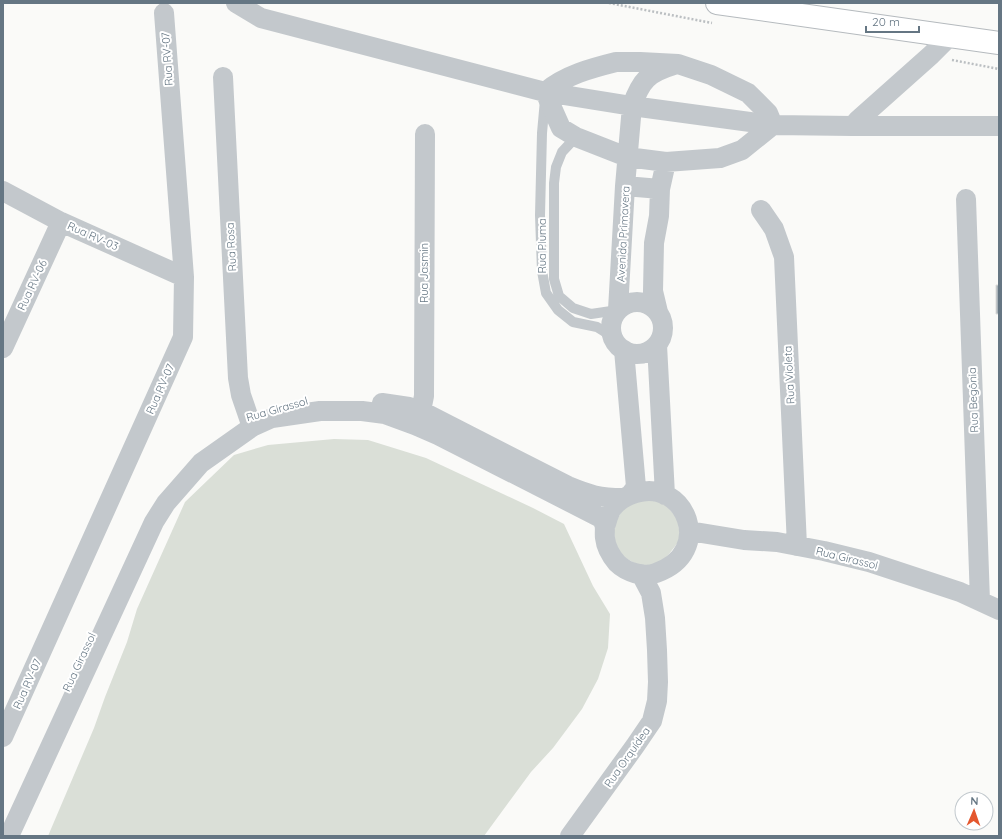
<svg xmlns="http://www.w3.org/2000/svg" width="1002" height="839" font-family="Quicksand,sans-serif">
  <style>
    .green { fill: #dadfd7 }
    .building { fill: #aab3b9; stroke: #dcdcda }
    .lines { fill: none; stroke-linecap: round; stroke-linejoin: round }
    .primary-casing { stroke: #b5babe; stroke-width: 24 }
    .path { stroke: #bbbfc2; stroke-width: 2.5; stroke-dasharray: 2 2; stroke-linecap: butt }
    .service { stroke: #c3c8cc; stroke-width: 10 }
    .minor { stroke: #c3c8cc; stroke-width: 20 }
    .primary { stroke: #fff; stroke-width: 22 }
    .labels { text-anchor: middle; stroke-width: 4; stroke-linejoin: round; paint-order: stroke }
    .street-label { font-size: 11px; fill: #657683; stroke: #fff }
  </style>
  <rect width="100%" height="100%" fill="#fafaf8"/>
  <path class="green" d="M334,439l34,1 58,18 107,50 31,16 29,62 17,28 -2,34 -10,31 -16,30 -29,39 -22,24 -47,64h-436l46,-108 11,-31 22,-55 10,-33 48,-107 49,-47 34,-10z
    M643,499l21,4 14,16 2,21 -19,24 -21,2 -18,-10 -6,-9 -3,-21 11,-18z"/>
  <path class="building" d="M996,285h3v29h-3z"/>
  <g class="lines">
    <defs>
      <path id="primary" d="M717,3l282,40"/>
    </defs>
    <use href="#primary" class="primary-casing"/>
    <path class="path" d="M609,3l103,20
      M952,60l47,9"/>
    <path class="service" d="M545,100l-3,33 -2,82 2,56 4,22 12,17 15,12 24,5 16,10
      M576,137l-14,15 -6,15 -2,16v96l5,17 14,12 18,6 27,-4"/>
    <path class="minor" d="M236,3l25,15 284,74 87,14 141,19 80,1h146
      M616,62h24l38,2 33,11 37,18 20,20 5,12 -31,25 -22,8 -54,4 -39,-5 -51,-20 -15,-9 -16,-36c20,-17 47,-24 71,-30z
      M223,77l15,301 3,17 11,32
      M853,126l5,-6 73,-65 19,-19
      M625,186l35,3
      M3,191l58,31 123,55
      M966,199l14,402
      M761,210l13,19 10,28 13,289
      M611 328a26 26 0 1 1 52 0a26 26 0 1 1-52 0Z
      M618,310l7,-124 7,-80c9,-26 16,-33 42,-41
      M658,312l-5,-21 1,-48 5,-27 1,-27 6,-27
      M657,345l8,150
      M3,348l58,-126
      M624,350l12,137 -6,8
      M382,403l27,4 12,4 147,75c22,9 31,12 55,12
      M416,423l5,-12 3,-15 1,-262
      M689,531l55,9 33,2 47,9 45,11 91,30 39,18
      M3,737l180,-400 1,-60 -20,-264
      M9,836l145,-314 12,-19 35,-40 51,-36 20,-9 48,-7h42l23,3 30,11 23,10 163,83c6,9 3,11 4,20 1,9 6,18 12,25 9,9 27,15 39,10 60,-21 29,-95 -20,-80 -10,3 -20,9 -25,17 -2,4 -4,10 -5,14
      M570,836l65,-90 17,-25 5,-20 1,-19 -1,-32 -2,-32 -4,-25 -10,-19"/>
    <use href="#primary" class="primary"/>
  </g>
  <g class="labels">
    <g class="street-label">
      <text transform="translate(167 59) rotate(-94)" y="4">Rua RV-07</text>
      <text transform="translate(623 234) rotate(-87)" y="4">Avenida Primavera</text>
      <text transform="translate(93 236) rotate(24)" y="4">Rua RV-03</text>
      <text transform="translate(542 246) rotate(-90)" y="4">Rua Pluma</text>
      <text transform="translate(231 247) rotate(-93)" y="4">Rua Rosa</text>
      <text transform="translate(424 273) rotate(-90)" y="4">Rua Jasmin</text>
      <text transform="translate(32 285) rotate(-65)" y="4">Rua RV-06</text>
      <text transform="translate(789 375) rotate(-93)" y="4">Rua Violeta</text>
      <text transform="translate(160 389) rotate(-66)" y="4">Rua RV-07</text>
      <text transform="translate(973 400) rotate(-92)" y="4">Rua Begônia</text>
      <text transform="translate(277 409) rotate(-16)" y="4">Rua Girassol</text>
      <text transform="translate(847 558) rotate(14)" y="4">Rua Girassol</text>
      <text transform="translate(79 662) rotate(-65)" y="4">Rua Girassol</text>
      <text transform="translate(27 684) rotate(-66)" y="4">Rua RV-07</text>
      <text transform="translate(627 757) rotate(-55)" y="4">Rua Orquídea</text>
    </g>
  </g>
  <rect width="1002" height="839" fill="none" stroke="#657683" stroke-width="8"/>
  <g transform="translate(974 811) rotate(2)"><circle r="19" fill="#ffffff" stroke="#c1c8cd"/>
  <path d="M0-3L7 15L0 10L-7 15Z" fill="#e4572e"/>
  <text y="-6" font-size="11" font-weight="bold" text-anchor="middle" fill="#657683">N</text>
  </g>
  <path d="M866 26v6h53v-6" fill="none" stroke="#657683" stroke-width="2"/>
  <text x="872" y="26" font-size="12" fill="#657683" stroke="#ffffff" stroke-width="3" paint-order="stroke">20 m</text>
</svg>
